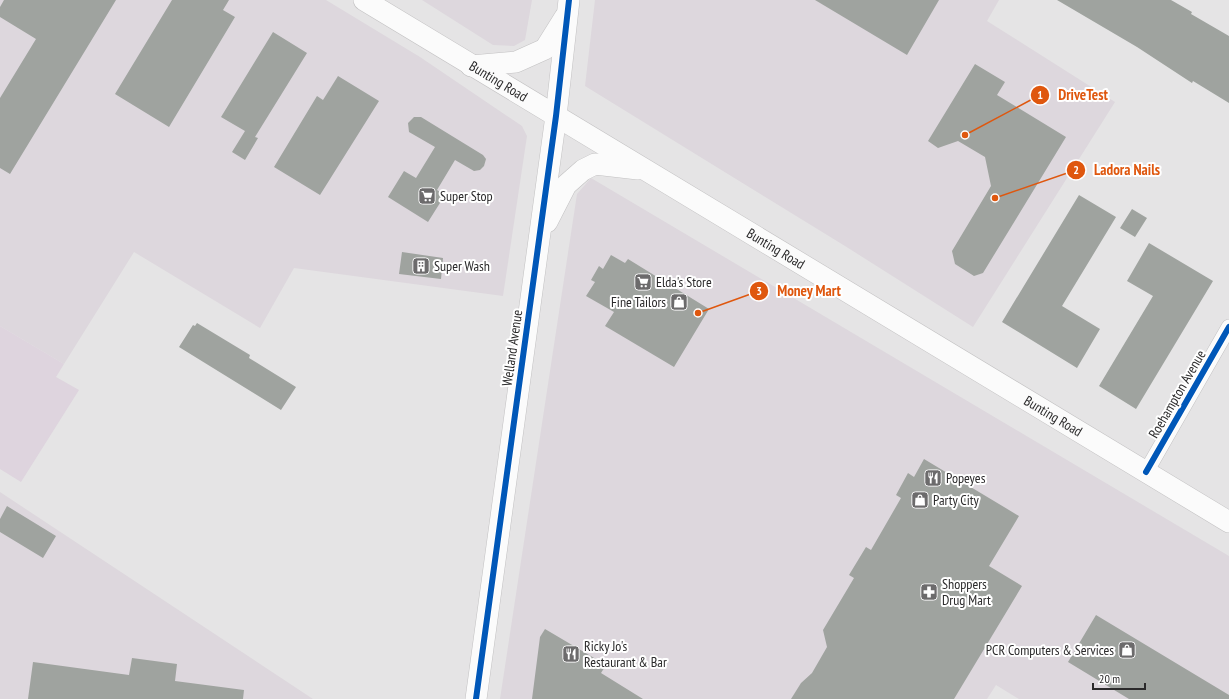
<svg xmlns="http://www.w3.org/2000/svg" width="1229" height="699" font-family="'PT Sans Narrow',sans-serif">
  <style>
    .built { fill: #ddd7dd }
    .green { fill: #ded4de }
    .building { fill: #9fa39f }
    .lines { fill: none; stroke-linecap: round; stroke-linejoin: round }
    .street-casing { stroke: #c2c1c2; stroke-width: 16 }
    .secondary-casing { stroke: #c2c1c2; stroke-width: 22 }
    .street { stroke: #fbfbfb; stroke-width: 15 }
    .secondary { stroke: #fbfbfb; stroke-width: 21 }
    .cycleway-casing { stroke: #fff; stroke-width: 8 }
    .cycleway { stroke: #0057b8; stroke-width: 6 }
    .labels { text-anchor: middle; stroke-width: 4; stroke-linejoin: round; paint-order: stroke }
    .street-label { font-size: 14px; fill: #2b2a2b; stroke: #fff }
    .poi-label { font-size: 14px; fill: #2b2a2b; stroke: #fff; text-anchor: start }
    .leader { fill: none; stroke: #df570e; stroke-width: 1.5 }
    .callout-dot { fill: #df570e; stroke: #fff; stroke-width: 1.5 }
    .mark-label { font-size: 12px; text-anchor: middle; font-weight: bold; fill: #fff }
    .callout-label { font-size: 15px; text-anchor: middle; font-weight: bold; fill: #df570e; stroke: #fff; stroke-width: 4; stroke-linejoin: round; paint-order: stroke }
  </style>
  <rect width="100%" height="100%" fill="#e5e4e5"/>
  <path class="built" d="M0,0h326l94,57 102,69 5,10 -24,160 -209,-28 -34,60 -126,-76 -70,112 -64,-38z
    M422,0h110l-7,40 -11,6 -21,-1z
    M595,0h404l-12,21 128,81 -142,225 -128,-81 -260,-160z
    M591,178l638,378v143h-210l-23,-14 -9,14h-487l77,-505z
    M0,492l313,207h-313z"/>
  <path class="green" d="M0,326l64,38 -8,13 23,13 -58,92 -21,-13z"/>
  <path class="building" d="M4,0h112l-106,174 -10,-6v-70l36,-59 -36,-22v-10z
    M172,0h57l-6,10 12,7 -66,110 -54,-33z
    M815,0h124l-32,55z
    M1057,0h114l21,12 -1,2 38,22v67l-36,-22 -1,2 -55,-36z
    M273,32l34,21 -52,84 3,1 -13,22 -13,-8 13,-21 -24,-14z
    M975,64l30,18 -8,13 69,42 -83,136 -9,3 -19,-12 -3,-13 39,-65 -6,-29 -27,-16 -20,7 -10,-7z
    M338,76l41,25 -59,94 -46,-28 43,-71 6,4z
    M414,117h7l62,38 3,4 -2,7 -4,4 -6,1 -19,-11 -18,30 8,5 -17,27 -40,-25 16,-26 12,7 19,-31 -26,-15 -1,-9z
    M1079,195l37,22 -54,89 38,23 -23,39 -75,-46z
    M1132,209l15,9 -12,19 -15,-9z
    M1149,243l64,38 -77,128 -37,-23 54,-90 -26,-15z
    M402,252l41,6 -2,21 -42,-5z
    M611,255l14,8 3,-4 81,50 -35,58 -69,-41 9,-14 -28,-16 9,-14 -4,-2 8,-14 4,3z
    M197,323l53,32 -1,3 47,29 -15,23 -102,-63 14,-22 2,1z
    M924,459l95,57 -30,50 33,20 -68,113h-163l10,-16 11,-10 15,-26 -4,-17 31,-52 -5,-3 17,-28 5,3 30,-52 -5,-3 12,-22 6,4z
    M7,506l49,30 -13,22 -43,-26v-13z
    M1096,615l133,80v4h-100l-61,-37z
    M545,629l61,36 -5,8 42,26h-111l8,-62z
    M132,658l45,6 -2,17 69,9 -1,9h-215l5,-37 96,13z"/>
  <g class="lines">
    <defs>
      <path id="street" d="M1146,472l83,-145"/>
      <g id="secondary">
        <path id="s1" d="M364,0l865,522"/>
        <path d="M471,66l45,-4 29,-13 20,-32"/>
        <path d="M547,222l19,-37 17,-15 12,-6 43,5"/>
        <path d="M476,699l80,-583 13,-116"/>
      </g>
    </defs>
    <use href="#street" class="street-casing"/>
    <use href="#secondary" class="secondary-casing"/>
    <use href="#street" class="street"/>
    <use href="#secondary" class="secondary"/>
    <defs>
      <path id="cycleway" d="M1146,472l83,-145
        M476,699l80,-583 13,-116"/>
    </defs>
    <use href="#cycleway" class="cycleway-casing"/>
    <use href="#cycleway" class="cycleway"/>
  </g>
  <defs>
    <symbol id="supermarket-square" viewBox="-11 -11 22 22"><rect x="-9" y="-9" width="18" height="18" rx="4" fill="#6c6b6c" stroke="#fff"/><path d="M-6-5.5h2.5l.6 2H6L4.5 2H-2.5L-4.4-4H-6ZM-1.5 3.2a1.3 1.3 0 1 0 .1 0ZM3 3.2a1.3 1.3 0 1 0 .1 0Z" fill="#fff"/></symbol>
    <symbol id="building-square" viewBox="-11 -11 22 22"><rect x="-9" y="-9" width="18" height="18" rx="4" fill="#6c6b6c" stroke="#fff"/><path d="M-4-6H4V6H1V3H-1V6H-4ZM-2.5-4.3h1.7v1.8h-1.7ZM.8-4.3h1.7v1.8H.8ZM-2.5-1h1.7V.8h-1.7ZM.8-1h1.7V.8H.8Z" fill="#fff"/></symbol>
    <symbol id="shop-square" viewBox="-11 -11 22 22"><rect x="-9" y="-9" width="18" height="18" rx="4" fill="#6c6b6c" stroke="#fff"/><path d="M-5-2.5h2.3a2.7 3.5 0 0 1 5.4 0H5L5.5 6h-11ZM-1.5-2.5h3a1.5 2.3 0 0 0-3 0Z" fill="#fff"/></symbol>
    <symbol id="restaurant-square" viewBox="-11 -11 22 22"><rect x="-9" y="-9" width="18" height="18" rx="4" fill="#6c6b6c" stroke="#fff"/><path d="M-5-6h1v4h1v-4h1v4h1v-4h1v5L-1.5 .5V6h-2V.5L-5-1ZM5-6V6H3V1.5H1.5Q1.5-4 5-6Z" fill="#fff"/></symbol>
    <symbol id="pharmacy-square" viewBox="-11 -11 22 22"><rect x="-9" y="-9" width="18" height="18" rx="4" fill="#6c6b6c" stroke="#fff"/><path d="M-2-6h4v4h4v4h-4v4h-4v-4h-4v-4h4Z" fill="#fff"/></symbol>
  </defs>
  <g fill-rule="evenodd">
    <use href="#supermarket-square" x="417" y="186" width="20" height="20"/>
    <use href="#building-square" x="411" y="256" width="20" height="20"/>
    <use href="#supermarket-square" x="633" y="272" width="20" height="20"/>
    <use href="#shop-square" x="669" y="292" width="20" height="20"/>
    <use href="#restaurant-square" x="923" y="468" width="20" height="20"/>
    <use href="#shop-square" x="910" y="490" width="20" height="20"/>
    <use href="#pharmacy-square" x="919" y="582" width="20" height="20"/>
    <use href="#shop-square" x="1117" y="640" width="20" height="20"/>
    <use href="#restaurant-square" x="561" y="644" width="20" height="20"/>
  </g>
  <g class="labels">
    <g class="street-label">
      <text dy="5" stroke="none"><textPath href="#s1" startOffset="157">Bunting Road</textPath></text>
      <text dy="5" stroke="none"><textPath href="#s1" startOffset="481">Bunting Road</textPath></text>
      <text transform="translate(512 348) rotate(-82)" y="5">Welland Avenue</text>
      <text transform="translate(1177 394) rotate(-60)" y="5">Roehampton Avenue</text>
      <text dy="5" stroke="none"><textPath href="#s1" startOffset="805">Bunting Road</textPath></text>
    </g>
    <g class="poi-label">
      <text x="440" y="201">Super Stop</text>
      <text x="434" y="271">Super Wash</text>
      <text x="656" y="287">Elda's Store</text>
      <text x="666" y="307" text-anchor="end">Fine Tailors</text>
      <text x="946" y="483">Popeyes</text>
      <text x="933" y="505">Party City</text>
      <text x="942" y="589">Shoppers<tspan x="942" dy="16">Drug Mart</tspan></text>
      <text x="584" y="651">Ricky Jo's<tspan x="584" dy="16">Restaurant &amp; Bar</tspan></text>
      <text x="1114" y="655" text-anchor="end">PCR Computers &amp; Services</text>
    </g>
  </g>
  <path class="leader" d="M965 135L1040 95M995 198L1076 170M698 313L759 291"/>
  <g class="callout-dot">
    <circle cx="965" cy="135" r="4"/>
    <circle cx="995" cy="198" r="4"/>
    <circle cx="698" cy="313" r="4"/>
    <circle cx="1040" cy="95" r="10"/>
    <circle cx="1076" cy="170" r="10"/>
    <circle cx="759" cy="291" r="10"/>
  </g>
  <g class="mark-label">
    <text x="1040" y="99">1</text>
    <text x="1076" y="174">2</text>
    <text x="759" y="295">3</text>
  </g>
  <g class="callout-label">
    <text x="1083" y="100">DriveTest</text>
    <text x="1127" y="175">Ladora Nails</text>
    <text x="809" y="296">Money Mart</text>
  </g>
  <path d="M1093 683v6h52v-6" fill="none" stroke="#2b2a2b" stroke-width="2"/>
  <text x="1099" y="683" font-size="12" fill="#2b2a2b" stroke="#ffffff" stroke-width="3" paint-order="stroke">20 m</text>
</svg>
